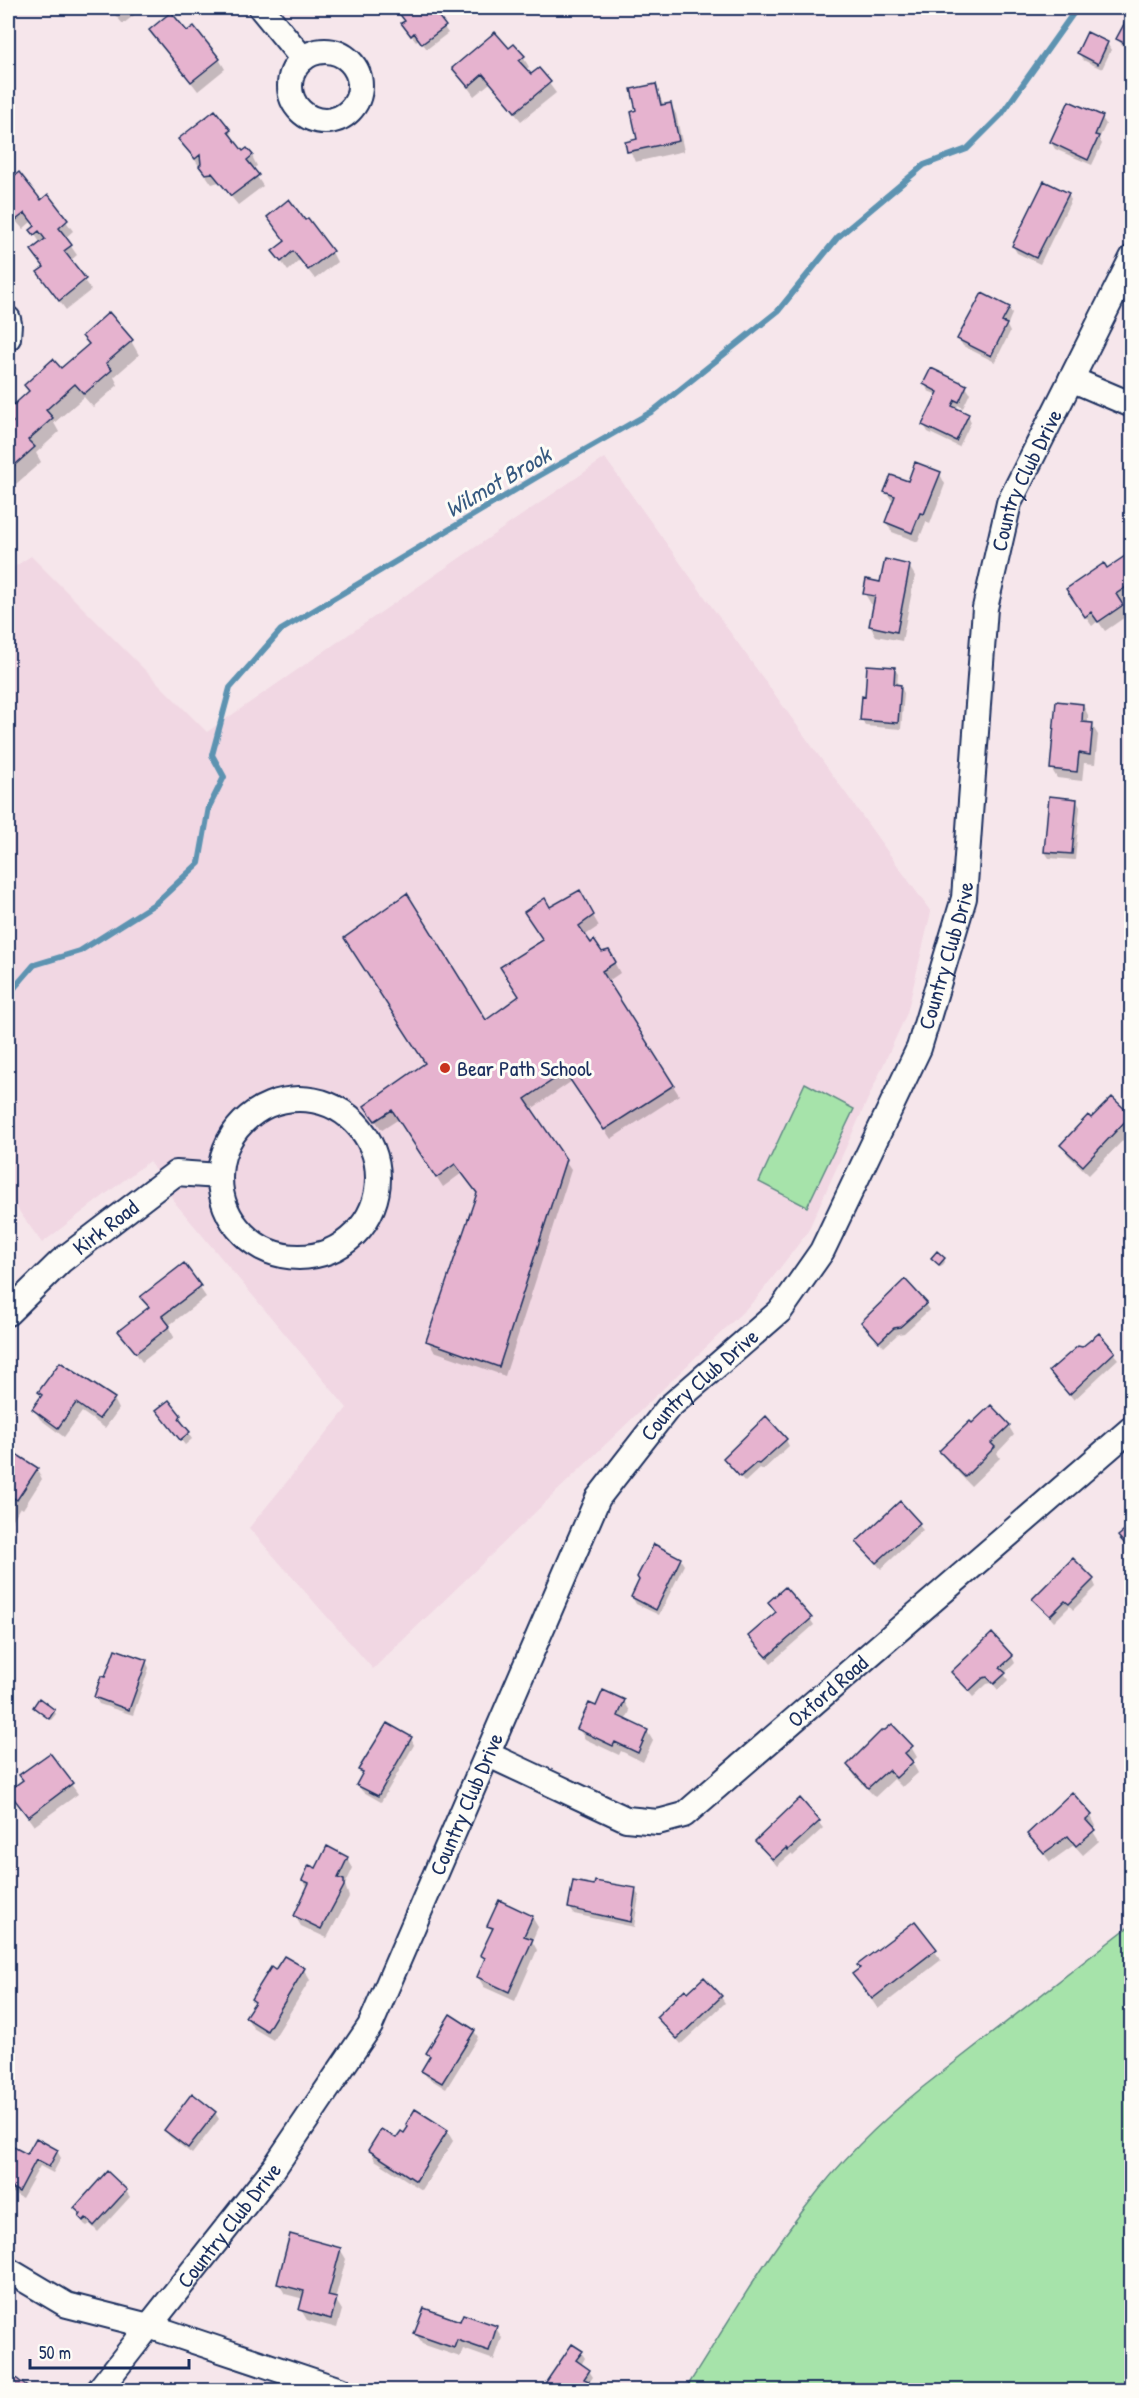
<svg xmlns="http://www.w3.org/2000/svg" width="1139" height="2398" font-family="'Patrick Hand',sans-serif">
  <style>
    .built { fill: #f1d7e3 }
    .green { fill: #a6e3aa; stroke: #608984; stroke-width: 1.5 }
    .shadow { fill: #0003 }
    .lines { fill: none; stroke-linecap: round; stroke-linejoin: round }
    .stream { stroke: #5d93b1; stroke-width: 6 }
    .building { fill: #e6b3cf; stroke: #1b2f5e; stroke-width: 1.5 }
    .minor-casing { stroke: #1b2f5e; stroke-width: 28 }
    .minor { stroke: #fdfcf7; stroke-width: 24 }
    .poi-dot { fill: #c8321e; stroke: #fdfcf7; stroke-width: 2 }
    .labels { text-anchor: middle; stroke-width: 6; stroke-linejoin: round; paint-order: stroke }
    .street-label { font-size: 22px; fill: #1b2f5e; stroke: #fdfcf7 }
    .poi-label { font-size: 22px; fill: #1b2f5e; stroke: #fdfcf7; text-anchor: start }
    .water-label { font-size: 24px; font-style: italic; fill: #365980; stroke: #fdfcf7 }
  </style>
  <rect width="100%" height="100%" fill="#f6e6eb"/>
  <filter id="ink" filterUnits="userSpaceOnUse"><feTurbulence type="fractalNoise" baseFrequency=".0167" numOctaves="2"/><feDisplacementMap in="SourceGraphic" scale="12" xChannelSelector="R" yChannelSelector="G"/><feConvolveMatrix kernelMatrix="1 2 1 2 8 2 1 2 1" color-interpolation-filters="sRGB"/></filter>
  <g filter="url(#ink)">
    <path class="built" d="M605,458l326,454 -24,101 -100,220 -51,66 -383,370 -124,-141 98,-120 -171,-204 -27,-43 -107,82 -34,-47v-625l23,-15 176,176z"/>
    <path class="green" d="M805,1083l49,26 -47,98 -48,-25z
      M1131,1925v465h-446c40,-62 77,-128 123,-186 33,-44 72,-82 115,-117z"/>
    <path class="shadow" d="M109,8h34l-20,16z
      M396,8h34l18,25 -21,16 -8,-10 -3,2 -9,-11 -1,-8z
      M1124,8h8v42l-10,-5 -4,-6 12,-24z
      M151,31l36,2 32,26 6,10 -27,22z
      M1107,43l4,7 -9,19 -19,-9 -4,-7z
      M509,50l14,7 6,10 -4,3 6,6 8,-6 17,23 -35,28 -31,-38 -16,13 -20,-28z
      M655,85l9,21 6,-2 6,10 8,37 -49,11 -8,-19 12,-3 -1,-28z
      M1102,118l4,6 -7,15 3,5 -10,21 -37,-16 -4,-7z
      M230,131l5,10 -1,1 8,11 10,3 5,10 -5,3 11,17 -25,19 -19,-23 -7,2 -32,-45z
      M19,174l22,28 7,-6 25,35 -8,7 12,17 -7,6 21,29 -25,20 -21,-28v-14l-12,-18 8,-6 -9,-14 4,-2 -5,-6 -8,7 -8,-9 -3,2 -4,-6v-33z
      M1068,194l3,6 -31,64 -23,-11 -4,-7z
      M269,217l63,35 5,10 -22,17 -15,-19 -12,11 -14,-20 12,-9z
      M1009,308l3,6 -5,12 3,6 -15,30 -32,-16 -4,-7z
      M84,336l47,5 8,14 -25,22 4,8 -25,22 -9,-10 -30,26 5,9 -23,21 5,9 -25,22 -8,-10v-45l5,-5 -5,-12 81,-66z
      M925,384l41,3 4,6 -7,15 -5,-3 -2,5 12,5 3,7 -12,25 -31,-15 -4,-7 14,-30 -10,-4z
      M940,474l5,10 -15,40 -4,-2 -8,20 -26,-10 -6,-10 8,-19 -8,-11z
      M1132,563v34l-11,7 7,11 -23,16 -7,-10 -6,5 -18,-26 33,-29z
      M909,566l6,10 -13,65 -26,-5 -6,-10 4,-21 -3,-1 -6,-10z
      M894,668l4,6 -1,12h3l4,7 -3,36 -36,-3 -3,-6 5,-22z
      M1083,705l5,10v9l4,1 6,10 -3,29 -11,-1 -2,18 -25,-3 -6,-10z
      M1076,800l4,7 -5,53 -26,-2 -4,-6z
      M579,892l20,34 -15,10 7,10 11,8 6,-3 12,22 -13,9 72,113 -68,44 -39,-58 -42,29 41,60 -66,206 -71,-25 -6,-10 50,-147 -16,-21 -19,14 -44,-68 -17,11 -10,-14 148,-119 24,-56 6,-32z
      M1112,1099l18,17 2,15 -43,44 -21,-20 -6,-10 29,-24z
      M932,1259h12l1,3 -4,5z
      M184,1265l22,32 -38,29 6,11 -32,25 -22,-31 29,-22 -7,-12z
      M925,1304l4,6 -25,23 -6,1 -14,13 -21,-24z
      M1098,1335l20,24 -44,41 -23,-28z
      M40,1392l74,7 5,10 -14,19 -23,-16 -18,25 -24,-18 -6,-10 8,-12z
      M179,1416l4,6 -1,3 10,14 -7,6 -23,-28z
      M972,1425h36l6,10 -17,18 3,5 -29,28 -24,-25 -6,-10z
      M786,1440l3,6 -26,24 -3,-2 -15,14 -16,-18z
      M8,1450l29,19 5,10 -19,30 -3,-2 -10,18 -2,-1z
      M900,1503l23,27 -42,39 -23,-27z
      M680,1559l4,6 -25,50 -23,-11 -4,-7z
      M1093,1580l3,7 -23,23 -3,-4 -16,16 -20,-23z
      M770,1603l40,16 4,6 -43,38 -21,-27 27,-23z
      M1012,1657l3,6 -11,11 4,6 -10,10 -6,-7 -5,1 -14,13 -21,-25z
      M146,1661l3,7 -16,47 -34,-11 -4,-7 11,-18z
      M40,1700l14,11 2,3 -5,6 -15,-11 -1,-2z
      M624,1701l6,10 -5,10 22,10 6,10 -10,21 -22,-11 -2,4 -34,-16 -6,-10 18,-21z
      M411,1738l3,7 -33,57 -19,-11 -4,-6 5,-10 -3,-5z
      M911,1747l6,10 -5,5 6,11 -16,14 -8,-8 -19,18 -20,-21 -6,-10z
      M50,1755l28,39 -44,32 -18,-25 8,-20z
      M799,1800l24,28 -30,28 -2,-2 -14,12 -20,-25z
      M1091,1816l5,10 -4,4 7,11 -16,14 -9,-10 -24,17 -21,-28z
      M347,1858l6,10 -8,17 4,12 -22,41 -26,-12 -6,-10 13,-28 -5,-8 14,-10z
      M635,1890l4,6 -5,31 -60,-13 -4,-6z
      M532,1917l6,10 -6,14 5,9 -22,51 -31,-14 -6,-10 7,-16 -3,-6 11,-23 -4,-6z
      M914,1923l27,37 -63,49 -24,-34z
      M304,1970l6,10 -37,60 -20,-12 -6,-10 9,-14 -3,-5z
      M688,1994l33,3 4,6 -44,41 -23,-27z
      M474,2031l4,6 -32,52 -19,-12 -4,-6 7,-12 -2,-6z
      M416,2111l31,20 6,10 -31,49 -47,-30 -5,-10 27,-10 8,-5z
      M215,2113l4,6 -27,35 -23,-18 -3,-6z
      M8,2145l19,12 30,-6 4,7 -8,15 -13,-7 -18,32 -14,-8z
      M126,2191l4,6 -32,35 -8,-8 -3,2 -3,-2 -8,-16z
      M340,2249l6,10 -11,40 7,11 -5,18 -30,-8 -6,-10 3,-11 -19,-5 -6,-10z
      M461,2323l35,5 6,10 -8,22 -31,-11 -3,8 -38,-13 -6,-10z
      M581,2352l4,6 -4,7 8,6 4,6 -5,7 2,6h-45l-1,-2z
      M8,2374l20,16h-20z"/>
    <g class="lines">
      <path class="stream" d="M8,995l26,-30 46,-14 76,-48 43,-40 10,-56 15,-30 -12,-22 18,-67 51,-58 256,-153 116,-66 125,-100 60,-74 86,-72 43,-16 34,-34 76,-107"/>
    </g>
    <path class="building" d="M395,8h37l14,18 -24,18 -8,-11 -3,3 -10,-13 4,-2z
      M1123,8h9v39l-16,-8 15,-28z
      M171,12l16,19 7,-5 26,33 -29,23 -42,-52z
      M495,32l14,16 5,-4 11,12 -6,5 12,13 8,-6 12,14 -36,30 -32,-38 -15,13 -16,-19z
      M1087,32l21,10 -10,22 -21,-11z
      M656,84l5,21 10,-2 8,38 -52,11 -2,-10 12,-3 -6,-27 5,-2 -5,-21z
      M1069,101l34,15 -8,19 4,1 -11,24 -38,-18z
      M215,110l16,20 -3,2 15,19 4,-3 6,7 -6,5 12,15 -28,21 -19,-23 -7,1 -6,-8 2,-2 -1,-9 -5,4 -17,-20z
      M19,172l22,28 7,-6 20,26 -9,8 13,17 -8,6 22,28 -27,22 -22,-29 7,-5 -13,-17 14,-11 -6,-8 -5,4 -4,-5 5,-4 -10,-13 -9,7 -8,-8v-31z
      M1044,181l25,12 -33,65 -24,-12z
      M289,199l16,21 3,-2 25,33 -25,19 -15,-19 -12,11 -9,-11 13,-10 -18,-24z
      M982,293l28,14 -8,15 5,2 -16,32 -34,-17z
      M109,312l24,28 -27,23 6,7 -28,24 -9,-10 -29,26 7,8 -25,22 7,7 -27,24v-44l5,-5 -5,-5v-7l21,-19 -5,-6 29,-26 8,9 28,-24 -7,-8z
      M931,368l36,17 -8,17 -4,-2 -3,6 17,8 -13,27 -34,-16 16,-33 -15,-8z
      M915,462l26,10 -17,42 -4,-1 -8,20 -27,-11 10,-26 -11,-4 7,-17 17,6z
      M1128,554l4,6v23l-16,11 7,11 -25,17 -7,-10 -6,5 -19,-28 38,-26 3,5z
      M885,559l25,6 -13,67 -28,-6 6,-30 -12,-2 3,-15 14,3z
      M867,665l28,2 -1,17 7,1 -3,38 -38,-3 2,-24 3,1z
      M1056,701l27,3 -1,18 11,1 -3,32 -11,-2 -2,19 -27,-3z
      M1049,796l28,3 -5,55 -28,-2z
      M580,890l14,25 -15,11 12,17 3,-3 8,12 7,-2 7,12 -14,9 72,114 -70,45 -39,-58 -40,27 41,60 -67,208 -73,-26 51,-148 -22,-29 -19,14 -44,-68 -17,11 -11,-15 61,-43 -81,-125 63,-45 79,127 33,-24 -19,-29 43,-27 -19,-28 21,-14 5,9z
      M1112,1097l19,18 -48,51 -23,-21 28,-30 3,3z
      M937,1251l8,7 -6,7 -8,-7z
      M184,1263l17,23 -39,30 8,10 -34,27 -18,-22 31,-24 -9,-10z
      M905,1279l22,24 -27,24 -6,1 -15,14 -18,-20z
      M1099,1333l16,19 -46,43 -20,-24 29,-25 4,1z
      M60,1362l55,36 -16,21 -23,-16 -18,25 -26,-19 10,-14 -4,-3z
      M169,1400l12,15 -2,4 11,13 -10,8 -24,-30z
      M991,1405l19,20 -19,18 4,4 -30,30 -26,-26 31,-30 2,2z
      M766,1416l21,23 -28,25 -3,-1 -16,14 -17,-19z
      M8,1449l30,19 -21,32 -3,-2 -6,11z
      M900,1501l20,22 -44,40 -20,-21z
      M1132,1525v27l-14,-16z
      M654,1544l27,14 -25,52 -25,-13 8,-17 -2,-3z
      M1073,1558l21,21 -25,25 -4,-3 -15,15 -18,-17z
      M785,1587l27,31 -45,39 -19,-21 28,-24 -8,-10z
      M992,1633l21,23 -13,12 6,5 -12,11 -7,-7 -4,1 -14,13 -18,-19z
      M115,1649l32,11 -18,50 -35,-13 7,-21 4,1z
      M603,1690l22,10 -7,16 30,14 -10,23 -23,-11 -2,4 -36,-17 12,-26 7,3z
      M39,1698l16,12 -6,9 -16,-12z
      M387,1723l25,14 -34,59 -22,-11 7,-13 -5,-2z
      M892,1724l21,22 -8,7 8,9 -17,16 -8,-8 -20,18 -21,-23 35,-35h3z
      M50,1753l23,30 -45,34 -20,-26 15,-11 -4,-5z
      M1072,1792l20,23 -6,5 9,10 -19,16 -8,-10 -24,17 -17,-19z
      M800,1798l20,23 -32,29 -2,-2 -13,12 -18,-19z
      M327,1846l21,11 -10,21 6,2v6l-23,43 -27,-13 15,-33 -7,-3 7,-15 7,3z
      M573,1881l21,4 1,-4 41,7 -5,34 -63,-14z
      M499,1900l34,16 -9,20 9,3 -24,53 -32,-15 8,-19 -5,-3 13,-27 -6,-2z
      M915,1921l22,28 -65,50 -20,-25 8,-6 -3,-3z
      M284,1956l21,12 -38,63 -22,-14 10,-15 -4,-3 20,-32 4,3z
      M704,1977l18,19 -45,43 -21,-22 29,-28 3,3z
      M450,2014l25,16 -33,53 -21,-12 9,-15 -4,-3z
      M192,2093l24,19 -28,36 -24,-18z
      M415,2109l33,21 -32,51 -48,-31 13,-21 15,9 5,-7 3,2 4,-6 -2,-3z
      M36,2138l22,12 -9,17 -13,-7 -17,32 -11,-6v-42l19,10z
      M107,2171l20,19 -33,36 -8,-8 -3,3 -4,-4 2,-3 -7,-6z
      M290,2234l51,14 -13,48 9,2 -6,21 -32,-9 5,-19 -27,-7z
      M424,2308l36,13 3,-7 34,12 -8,25 -32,-11 -3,8 -40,-14z
      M572,2344l11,7 -7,9 14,10 -6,9 5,2 -5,7 -2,-2 -3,4h-33l-4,-2z
      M8,2372l23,18h-23z"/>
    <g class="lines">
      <defs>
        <g id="minor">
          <path d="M261,8l42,51"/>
          <circle cx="325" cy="86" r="35"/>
          <path d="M8,319l1,5 -1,14"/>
          <path d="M1071,379l61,26"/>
          <circle cx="299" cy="1178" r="79"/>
          <path id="s1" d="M8,1313l53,-52 115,-88 43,3"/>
          <path id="s2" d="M489,1755l137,64 32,3 26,-7 448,-387"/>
          <path id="s3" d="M8,2270l59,35 82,21 125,-158 96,-142 228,-528 70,-90 112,-97 42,-60 97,-203 45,-150 21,-290 24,-105 123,-245"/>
          <path d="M99,2390l50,-64 191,64"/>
        </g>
      </defs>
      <use href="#minor" class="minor-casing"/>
      <use href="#minor" class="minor"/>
    </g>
  </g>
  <circle class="poi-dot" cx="445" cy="1068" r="6"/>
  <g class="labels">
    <g class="street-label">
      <text dy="8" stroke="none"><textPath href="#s3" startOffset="2244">Country Club Drive</textPath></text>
      <text dy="8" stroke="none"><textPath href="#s3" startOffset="1758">Country Club Drive</textPath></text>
      <text dy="8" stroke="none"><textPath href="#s1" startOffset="130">Kirk Road</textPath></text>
      <text dy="8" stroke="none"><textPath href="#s3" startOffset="1254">Country Club Drive</textPath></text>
      <text dy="8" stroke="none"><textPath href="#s2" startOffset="400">Oxford Road</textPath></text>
      <text dy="8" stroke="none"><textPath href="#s3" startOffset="768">Country Club Drive</textPath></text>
      <text dy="8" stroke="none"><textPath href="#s3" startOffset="282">Country Club Drive</textPath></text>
    </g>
    <g class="poi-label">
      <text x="457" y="1076">Bear Path School</text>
    </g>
    <g class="water-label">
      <text transform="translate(498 482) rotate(-30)" y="8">Wilmot Brook</text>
    </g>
  </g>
  <rect width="1139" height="2398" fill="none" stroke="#fdfcf7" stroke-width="30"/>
  <rect x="15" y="15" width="1109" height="2368" fill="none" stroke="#1b2f5e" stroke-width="2" filter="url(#ink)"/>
  <path d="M30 2359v9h159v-9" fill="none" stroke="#1b2f5e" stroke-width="3"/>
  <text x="39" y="2359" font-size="18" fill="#1b2f5e" stroke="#fdfcf7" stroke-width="4.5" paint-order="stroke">50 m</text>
</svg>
